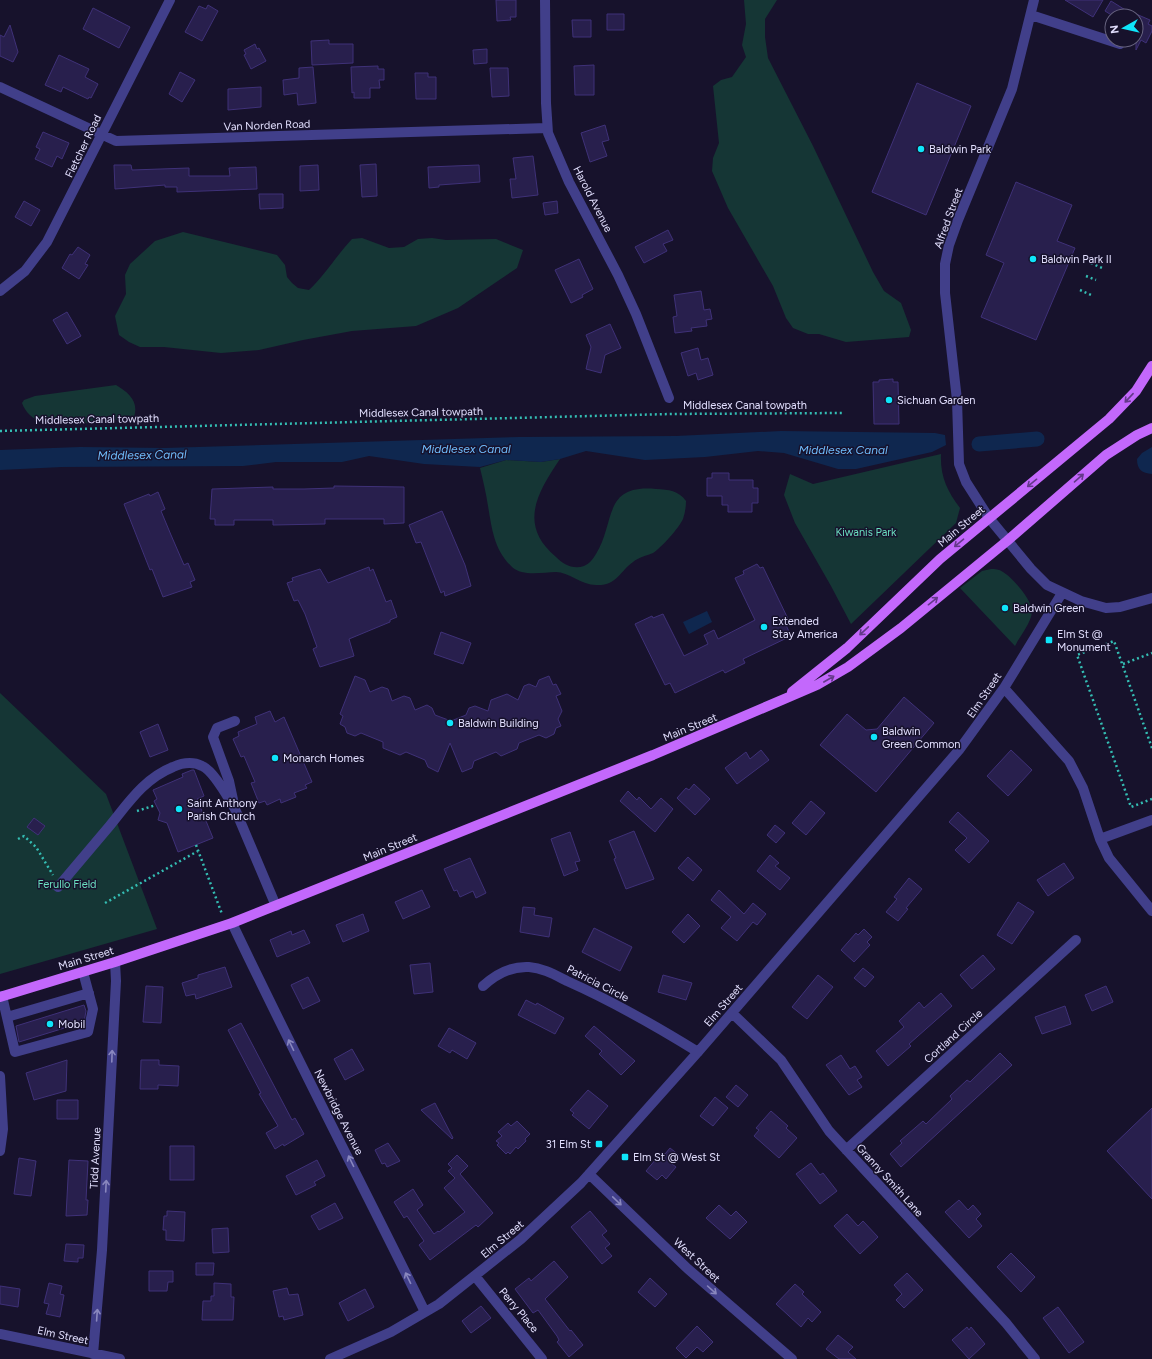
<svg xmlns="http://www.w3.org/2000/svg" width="1152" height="1359" font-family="Figtree,sans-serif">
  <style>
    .green { fill: #153635 }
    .water { fill: #0f274f }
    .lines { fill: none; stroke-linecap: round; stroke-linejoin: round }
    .canal { stroke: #0f274f; stroke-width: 15 }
    .building { fill: #281f4d; stroke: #3f3178 }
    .path { stroke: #34bdb3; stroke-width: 2.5; stroke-dasharray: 2 3; stroke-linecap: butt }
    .minor { stroke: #413f8a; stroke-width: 10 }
    .major { stroke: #c368fc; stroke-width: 10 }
    .oneway { stroke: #64398a }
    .oneway2 { stroke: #8987be }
    .poi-dot { fill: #0fe5fa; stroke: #17122c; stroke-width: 1.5 }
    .labels { text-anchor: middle; stroke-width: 3; stroke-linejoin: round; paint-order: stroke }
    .street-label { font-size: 11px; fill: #e2dffe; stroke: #17122c }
    .poi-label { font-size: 11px; fill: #e2dffe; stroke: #17122c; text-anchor: start }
    .park-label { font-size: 11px; fill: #6adfc0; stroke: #17122c }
    .water-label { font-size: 12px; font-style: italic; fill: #6fbcfc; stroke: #17122c }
  </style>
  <rect width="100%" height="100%" fill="#17122c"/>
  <path class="green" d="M744,0h33l-12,19v18l3,21 45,88 60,126 11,19 17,12 10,27 -2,7 -63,5 -27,-8h-11l-15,-6 -7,-10 -13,-32 -45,-78 -16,-37 1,-13 6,-15 -6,-57 8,-6 11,-3 14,-20 -4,-12 4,-21z
    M183,232l94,23 8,10 2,12 5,6 6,5 11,2c17,-16 27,-34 43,-51l10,-1 27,10 15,-1 14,-8 14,-1 14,2 50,-1 27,11 -6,18 -59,40 -42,18 -64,5 -49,9 -44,10 -38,3 -57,-6h-24l-11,-5 -10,-7 -4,-19 11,-22 -1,-19 5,-11 25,-23z
    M116,385c13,8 23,16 18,32 -24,4 -70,11 -93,5 -8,-3 -16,-10 -19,-19l2,-3 11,-4z
    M941,454c-1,22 6,37 19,54l-4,15 -105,101 -20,-38 -36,-63 -11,-28 6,-21 23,10z
    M560,459c-23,34 -42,66 -4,98 7,7 17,13 28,9 5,-2 9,-7 12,-12 20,-32 6,-70 60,-65 13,1 22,1 30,12 0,6 -1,12 -3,18 -4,9 -22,29 -30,34 -7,3 -14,4 -20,9 -13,9 -16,24 -37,23 -14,0 -28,-13 -40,-13 -13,0 -33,5 -44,-5 -18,-17 -20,-38 -24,-61 -2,-13 -5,-26 -8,-38l26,-8 35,2z
    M991,569c4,0 8,0 12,3 9,5 30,29 29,40 -1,11 -12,24 -17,34l-55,-58 22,-17z
    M0,693l106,101 51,135 -157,45z"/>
  <path class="water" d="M781,431l154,2 10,2 1,10 -14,7 -76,17h-18l-54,-16 -26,-2 -53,6 -60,3 -59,-9 -26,8 -19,3 -35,-2 -26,7 -56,-3 -55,-8 -27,6h-66l-33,4 -181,1 -62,3v-20l80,-3 85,1 355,-11 156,-1z
    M1152,447v27c-10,-1 -15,-4 -15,-15l5,-6z
    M707,611l5,11 -23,12 -6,-12z"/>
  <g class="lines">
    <path class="canal" d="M979,444l58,-5"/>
  </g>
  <path class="building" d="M496,0h20v17h-6l1,3 -14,1z
    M1065,0h38l-10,17z
    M1111,1l24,15h-22l-8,-5z
    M208,5l10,6 -16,30 -17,-9 14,-26 7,3z
    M93,8l37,19 -11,21 -36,-19z
    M607,14h17v16h-17z
    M1136,14l14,6 -2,4 4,2v5l-6,12 -5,-3 -5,10z
    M572,20h19v17h-18z
    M10,25l8,27 -5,10 -13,-6v-21l4,2z
    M329,40v4h24v19l-41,2 -1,-24z
    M255,44l2,5 2,-1 7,13 -15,8 -7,-14 2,-1 -2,-4z
    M487,49v14l-13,1 -1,-14z
    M59,55l30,14 -4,8 13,7 -7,14 -2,-1 -1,2 -25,-12 -2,5 -16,-7z
    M594,65v30h-19l-1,-29z
    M378,66v3h6v11h-5l1,8h-10v10h-16v-6l-2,1 -1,-26z
    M313,67l3,36 -18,2 -1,-12 -13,2 -1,-15 16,-2v-10z
    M490,68h18l1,28 -17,1z
    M180,72l15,8 -13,22 -13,-8z
    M415,73h13v4h8v22h-20z
    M917,83l54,23 -45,109 -54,-23z
    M261,87v20l-33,3v-21z
    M605,125l4,15 -7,2 5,14 -17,6 -9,-29z
    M43,132l26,11 -7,16 -5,-3 -5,11 -17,-8 5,-10 -4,-2z
    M533,156l5,39 -26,3 -2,-19h6l-3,-21z
    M376,164l1,32 -15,1 -2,-32z
    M114,165h17l1,5 57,-2v8h41l-1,-8 27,-1 1,22 -80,3v-5h-12v-2l-50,4z
    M318,165l1,25 -19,1v-25z
    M479,165l1,17 -41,3v2l-10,1 -1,-21z
    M1016,182l56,23 -15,36 18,7 -39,92 -55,-23 23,-54 -18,-8z
    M259,194h24v14l-23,1z
    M24,201l16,9 -9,16 -16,-9z
    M557,201l1,12 -13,2 -2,-12z
    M668,230l5,10 -10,4 4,7 -23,12 -9,-16z
    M78,247l12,8 -5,9 3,1 -9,14 -17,-11 8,-14 2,1z
    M579,259l14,30 -11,6 1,2 -12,6 -16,-33z
    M701,291l3,19 6,-1 2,10 -6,1 1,6 -16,2 1,3 -17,2 -2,-16 4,-1 -3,-21z
    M67,312l14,24 -14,8 -14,-24z
    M610,324l11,24 -16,7 -4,18 -15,-4 5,-22 -5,-12z
    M698,348l3,12 7,-2 5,17 -15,5 -2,-7 -8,3 -7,-23z
    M893,379v3h5l1,42h-25l-1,-42h6v-2z
    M712,473h17v7h24v8h5v15h-6v9h-24v-7h-6v-9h-15v-18h5z
    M334,486l70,1v36l-20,1v-5h-59v5l-52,1v-5h-39v5h-19v-6h-5l2,-30 61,-2v2h31l30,-1z
    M158,492l7,17 -4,2 10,24 13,30 4,-2 7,17 -5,2 2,5 -29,10 -11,-28 -2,1 -26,-66 25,-10 1,2z
    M442,511l23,54 6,21 -26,10 -1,-5 -3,2 -20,-51 -5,1 -7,-18z
    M757,564l3,4 3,-1 27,56 -4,2 5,11 -48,23 2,4 -20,10 -2,-3 -48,23 -5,-10 -5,2 -30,-61 17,-8 1,2 10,-4 21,42 24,-12 -4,-9 10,-5 4,9 37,-19 -20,-42 9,-4 -1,-3z
    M369,567l1,4 3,-2 13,33 5,-2 6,17 -7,3v2l-41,17 5,17 -34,11 -7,-18 4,-2 -12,-33 -7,-14 -4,1 -7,-18 6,-2 -1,-3 28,-9 8,14z
    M441,632l30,11 -8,21 -29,-10z
    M355,676l10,4 5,12 12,-5 6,2 4,12 12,-5 6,2 5,12 12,-5 5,3 3,7 16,6 15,-6 3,-7 6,-2 13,5 3,-11 16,-6 11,6 6,-14 5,-2 7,3 3,-7 10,-4 4,9 3,-1 5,10 -5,2 6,15 -4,8 3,7 -5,2 -2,6 -8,4 -7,-3 -20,8 -2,6 -16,7 -5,-4 -22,9 -2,7 -10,4 -12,-29 -12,29 -10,-5 -3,-7 -19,-8 -6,3 -17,-7v-6l-22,-9 -6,3 -8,-3 -2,-6 -5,-3 3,-8 -3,-2z
    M904,697l30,26 -58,69 -56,-47 27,-31 19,16 11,-1z
    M270,711l5,11 9,-5 28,65 -7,3 2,3 -13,5 2,4 -15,6 -1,-4 -13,6 -2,-4 -6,2 -8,-20 4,-1 -11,-26 -3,1 -8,-18 6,-3 -1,-4 19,-8 -2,-7z
    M158,724l10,26 -18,7 -10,-25z
    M761,750l8,10 -32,24 -12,-16 21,-16 4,7z
    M1011,750l21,20 -24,26 -21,-20z
    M192,770h2l10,26 -7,3 16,39 -35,14 -11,-29 -9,-3 2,-7 -6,-12 3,-2 -4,-9 30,-13 -1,-3z
    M694,784l16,15 -15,16 -18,-17 9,-10 3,2z
    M628,791l9,9 2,-3 12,12 10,-11 12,11 -18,23 -35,-31z
    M811,801l14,12 -19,22 -14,-12z
    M958,812l31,29 -20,22 -14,-13 12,-12 -18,-16z
    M34,818l11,8 -7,9 -11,-8z
    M775,825l10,8 -9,10 -9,-8z
    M634,831l20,48 -28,10 -12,-30 2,-1 -7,-17z
    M570,832l10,29 -5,1 3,8 -14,6 -13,-37z
    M770,855l9,8 -4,3 15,12 -10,12 -23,-19z
    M688,857l14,13 -9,11 -15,-13z
    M470,858l16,35 -10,5 -3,-7 -13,6 -3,-7 -3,1 -10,-22z
    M1064,863l10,15 -26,18 -11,-16z
    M909,878l13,11 -16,19 2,1 -10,12 -12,-9 11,-13 -3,-2z
    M422,890l8,17 -27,12 -8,-17z
    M719,890l25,24 9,-11 13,11 -9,11 -4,-3 -16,19 -16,-13 10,-11 -20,-17z
    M1018,902l16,10 -22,32 -15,-9z
    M523,907l12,1 -1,7 18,3 -3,19 -29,-5z
    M363,914l6,17 -26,11 -7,-17z
    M688,914l12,12 -16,17 -12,-11z
    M594,928l38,19 -12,24 -38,-19z
    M864,929l8,8 -5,5 3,3 -16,17 -13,-12 15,-17 2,2z
    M304,930l6,13 -33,14 -7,-17 21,-9 1,4z
    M983,955l12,14 -23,20 -12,-14z
    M430,963l3,29 -19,2 -4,-29z
    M225,967l7,20 -36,12 -1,-5 -9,2 -4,-13 16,-5v-3z
    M863,968l11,9 -9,10 -11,-9z
    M663,975l29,8 -6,17 -28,-8z
    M818,975l15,12 -26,32 -15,-12z
    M308,977l12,24 -17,8 -12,-24z
    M146,986l17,1 -2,36 -18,-1z
    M1106,986l7,16 -21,9 -7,-16z
    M941,993l11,13 -43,38 2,2 -23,20 -12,-15 28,-24 -5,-6 20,-19 5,6z
    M526,1000l10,5 1,-2 27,15 -9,16 -37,-19z
    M84,1005l2,6 -2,11 -65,20 -3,-16z
    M1065,1006l6,18 -29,10 -7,-17z
    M241,1023l51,97 3,-2 9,16 -20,12 -1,-2 -8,5 -9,-16 12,-7 -19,-32 2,-1 -33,-63z
    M594,1026l41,35 -14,14 -22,-21 3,-3 -17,-15z
    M449,1028l27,15 -9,16 -15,-9 -2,3 -12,-7z
    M352,1049l12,21 -19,10 -11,-21z
    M1000,1053l12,12 -111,102 -11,-13 12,-11 -2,-2 23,-20 3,3 26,-25 -2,-3 17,-16 3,2z
    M841,1055l9,14 5,-3 7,11 -5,3 5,7 -13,8 -23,-30z
    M67,1060l-1,31 -32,9 -8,-27z
    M141,1060h18v5l20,1 -1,20 -20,-1v4h-18z
    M736,1085l12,10 -10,12 -12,-10z
    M588,1090l20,16 -19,23 -17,-14 2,-2 -4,-3z
    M715,1097l13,11 -15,18 -13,-10z
    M57,1100h21v19h-21z
    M435,1103l18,35 -1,1 -31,-29z
    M1152,1108v91l-45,-48z
    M771,1111l17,15 -2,2 11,10 -18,20 -25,-22 5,-6 -3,-2z
    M517,1121l13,13 -5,5 1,2 -8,8 -2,-2 -6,7 -2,-2 -2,2 -9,-9 2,-2 -3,-2 6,-5 -4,-4 10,-9 3,3z
    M388,1143l12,18 -13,6 -2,-4 -3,1 -7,-14z
    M170,1146h24v34h-24z
    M670,1148l9,7 -7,9 4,3 -10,12 -4,-4 -5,5 -11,-9 16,-19 3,2z
    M457,1155l11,11 -8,8 33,39 -15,14 -2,-2 -46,35 -11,-15 5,-4 -17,-25 -3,2 -10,-16 19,-13 10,16 -6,5 17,24 4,-3 1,1 26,-20 -21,-24 11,-10 -7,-7 4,-3 -4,-4z
    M19,1158l17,3 -5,35 -17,-2z
    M69,1160l19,1 -2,39h2l-1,15 -21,1z
    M317,1160l8,16 -11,6 2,3 -20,10 -10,-19z
    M811,1163l9,12 3,-2 14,18 -17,13 -24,-30z
    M959,1200l9,10 5,-5 8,9 -5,5 6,7 -13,12 -24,-26z
    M335,1203l8,15 -24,12 -8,-14z
    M719,1205l12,11 5,-5 11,11 -17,17 -24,-21z
    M167,1211l18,1 -1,29 -18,-1v-10h-3l1,-14h3z
    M590,1211l17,20 -5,4 8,9 -5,4 7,8 -10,8 -31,-37z
    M847,1214l11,12 5,-5 15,16 -18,17 -26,-28z
    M228,1228l1,24 -16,1 -1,-24z
    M66,1244l18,1 -1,13h-5v4l-14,-1z
    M1011,1253l24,24 -14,15 -24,-25z
    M554,1261l14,16 -23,22 25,32 1,-1 12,15 -14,12 -12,-15 2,-2 -2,-4 -19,-26 -5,3 -18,-24 14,-11 2,3z
    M196,1263h18l-1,12h-17z
    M149,1271h24v11h-5l-1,9h-18z
    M907,1273l16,17 -19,18 -8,-8 6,-6 -8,-9z
    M650,1278l17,16 -12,13 -17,-15z
    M49,1283l13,3 -2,8 4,1 -4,22 -14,-3 3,-10 -5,-1z
    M214,1283l17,1v13h3l-1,23h-31l1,-19h8v-5h3z
    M795,1284l9,8 -2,2 19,18 -9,10 -4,-4 -7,9 -25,-23z
    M0,1286l20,3 -2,18 -18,-3z
    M287,1288l2,7 9,-1 5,21 -19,5 -1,-4 -4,1 -6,-26z
    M365,1289l9,18 -26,14 -9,-18z
    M481,1306l10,12 -20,15 -9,-12z
    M1058,1307l26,35 -15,11 -26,-35z
    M697,1326l16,16 -10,10 -6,-5 -11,11 -10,-10z
    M967,1327l2,3 2,-3 14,17 -16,15 -17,-19z
    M838,1335l15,12 -5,5 8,7h-17l-13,-10z"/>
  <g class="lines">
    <path class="path" d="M1091,263l11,5
      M1086,276l10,4
      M1080,290l11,5
      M0,431l670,-17 172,-1
      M1123,664l29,-11
      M1152,748l-38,-107 -37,14 54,152 21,-8
      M137,811l19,-6
      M18,839l6,-3 12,11 17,28
      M196,845l26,69
      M105,903l93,-52"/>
    <path class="minor" d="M545,0l1,103 2,30 21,49 49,93 18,39 33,84
      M1034,0l-22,89 -54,131 -9,25 -4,19v29l12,107 2,64 7,18 23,36 42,51 16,16 34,16 25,7 14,-1 32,-9
      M1031,15l89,29
      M0,87l116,54 431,-13
      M0,291l25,-20 22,-29 123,-242
      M1004,688l65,73 14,27 17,51 9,19 43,53
      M235,721l-18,7 -4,9 16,44 6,28 41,97
      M1100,839l52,-19
      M58,887c17,-20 33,-39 49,-58 20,-24 36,-50 66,-62 9,-4 19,-6 29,-1 12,5 26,32 33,43
      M232,923c62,131 129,259 193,389
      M483,986c13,-12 28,-20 46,-19 14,1 26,8 38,14 45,20 89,45 131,71
      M2,996l13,56 73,-20 5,-23 -10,-37
      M732,1013l49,47 48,71 177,192 29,36
      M7,1017l82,-24
      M0,1076l3,53 -3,22
      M846,1150l230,-210
      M589,1174l99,95 104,90
      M475,1276l67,83
      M0,1334l120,25
      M93,1354l9,-104 14,-269 -1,-19
      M330,1359l61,-27 48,-28 82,-65 60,-56 117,-131 261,-302 45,-62 58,-95"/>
    <path class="major" d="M792,692l55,-44 93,-89 169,-140 27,-28 16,-25
      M0,997l115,-35 117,-39 421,-168 164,-70 31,-18 53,-39 106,-87 99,-86 31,-20 15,-7"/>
  </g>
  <defs><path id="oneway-shaft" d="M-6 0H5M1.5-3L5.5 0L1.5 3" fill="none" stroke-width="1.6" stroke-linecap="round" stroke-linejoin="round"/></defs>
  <g class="oneway">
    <use href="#oneway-shaft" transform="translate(1129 398) rotate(133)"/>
    <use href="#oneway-shaft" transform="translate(1079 478) rotate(-41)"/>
    <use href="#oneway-shaft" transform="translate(1032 483) rotate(141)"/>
    <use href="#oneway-shaft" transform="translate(959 543) rotate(140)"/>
    <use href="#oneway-shaft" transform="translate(933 601) rotate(-39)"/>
    <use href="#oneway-shaft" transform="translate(864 631) rotate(137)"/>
    <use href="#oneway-shaft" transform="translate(829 679) rotate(-30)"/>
  </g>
  <g class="oneway2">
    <use href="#oneway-shaft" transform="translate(291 1045) rotate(-116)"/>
    <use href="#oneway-shaft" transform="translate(112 1056) rotate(-88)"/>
    <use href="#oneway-shaft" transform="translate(351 1161) rotate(-116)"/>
    <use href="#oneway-shaft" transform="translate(106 1186) rotate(-87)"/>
    <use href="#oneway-shaft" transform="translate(617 1201) rotate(44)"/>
    <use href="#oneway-shaft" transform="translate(408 1278) rotate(-116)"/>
    <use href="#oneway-shaft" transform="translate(712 1290) rotate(42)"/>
    <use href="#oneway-shaft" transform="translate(97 1315) rotate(-86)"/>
  </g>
  <g class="poi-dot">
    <circle cx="921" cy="149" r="4"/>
    <circle cx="1033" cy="259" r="4"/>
    <circle cx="889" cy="400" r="4"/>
    <circle cx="1005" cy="608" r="4"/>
    <circle cx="764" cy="627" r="4"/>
    <rect x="1045" y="636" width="8" height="8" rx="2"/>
    <circle cx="450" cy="723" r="4"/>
    <circle cx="874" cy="737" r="4"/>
    <circle cx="275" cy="758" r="4"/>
    <circle cx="179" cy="809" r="4"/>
    <circle cx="50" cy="1024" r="4"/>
    <rect x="595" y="1140" width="8" height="8" rx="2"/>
    <rect x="621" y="1153" width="8" height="8" rx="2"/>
  </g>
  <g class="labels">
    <g class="street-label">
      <text transform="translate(267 125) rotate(-2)" y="4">Van Norden Road</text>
      <text transform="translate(83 146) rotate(-64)" y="4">Fletcher Road</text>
      <text transform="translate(593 199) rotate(63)" y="4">Harold Avenue</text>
      <text transform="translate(948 218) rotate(-70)" y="4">Alfred Street</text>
      <text x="745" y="409">Middlesex Canal towpath</text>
      <text transform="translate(421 412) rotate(-1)" y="4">Middlesex Canal towpath</text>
      <text transform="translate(97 419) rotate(-1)" y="4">Middlesex Canal towpath</text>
      <text transform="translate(961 526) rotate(-40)" y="4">Main Street</text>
      <text transform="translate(984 695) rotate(-56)" y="4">Elm Street</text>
      <text transform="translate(690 727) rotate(-22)" y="4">Main Street</text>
      <text transform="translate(390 847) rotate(-22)" y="4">Main Street</text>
      <text transform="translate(86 958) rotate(-17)" y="4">Main Street</text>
      <text transform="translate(598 983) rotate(27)" y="4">Patricia Circle</text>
      <text transform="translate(723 1005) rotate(-49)" y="4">Elm Street</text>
      <text transform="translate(953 1036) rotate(-42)" y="4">Cortland Circle</text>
      <text transform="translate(339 1112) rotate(63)" y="4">Newbridge Avenue</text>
      <text transform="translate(95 1158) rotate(-87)" y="4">Tidd Avenue</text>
      <text transform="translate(890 1180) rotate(48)" y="4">Granny Smith Lane</text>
      <text transform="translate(502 1239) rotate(-40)" y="4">Elm Street</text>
      <text transform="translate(697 1260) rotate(43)" y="4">West Street</text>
      <text transform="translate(519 1310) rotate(50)" y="4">Perry Place</text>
      <text transform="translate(63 1335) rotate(12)" y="4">Elm Street</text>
    </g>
    <g class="poi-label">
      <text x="929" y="153">Baldwin Park</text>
      <text x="1041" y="263">Baldwin Park II</text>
      <text x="897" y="404">Sichuan Garden</text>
      <text x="1013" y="612">Baldwin Green</text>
      <text x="772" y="625">Extended<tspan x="772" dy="13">Stay America</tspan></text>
      <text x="1057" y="638">Elm St @<tspan x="1057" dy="13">Monument</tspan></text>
      <text x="458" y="727">Baldwin Building</text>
      <text x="882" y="735">Baldwin<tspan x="882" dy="13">Green Common</tspan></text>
      <text x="283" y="762">Monarch Homes</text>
      <text x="187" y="807">Saint Anthony<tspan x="187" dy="13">Parish Church</tspan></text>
      <text x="58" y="1028">Mobil</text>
      <text x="591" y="1148" text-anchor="end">31 Elm St</text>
      <text x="633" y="1161">Elm St @ West St</text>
    </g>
    <g class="park-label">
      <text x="866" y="536">Kiwanis Park</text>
      <text x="67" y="888">Ferullo Field</text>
    </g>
    <g class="water-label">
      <text x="466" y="453">Middlesex Canal</text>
      <text x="843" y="454">Middlesex Canal</text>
      <text transform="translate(142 455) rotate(-1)" y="4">Middlesex Canal</text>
    </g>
  </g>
  <g transform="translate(1124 28) rotate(262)"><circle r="19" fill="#17122c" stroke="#686480"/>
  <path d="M0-3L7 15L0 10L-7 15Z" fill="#0fe5fa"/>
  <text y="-6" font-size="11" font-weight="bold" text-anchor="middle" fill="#e2dffe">N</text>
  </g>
</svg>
